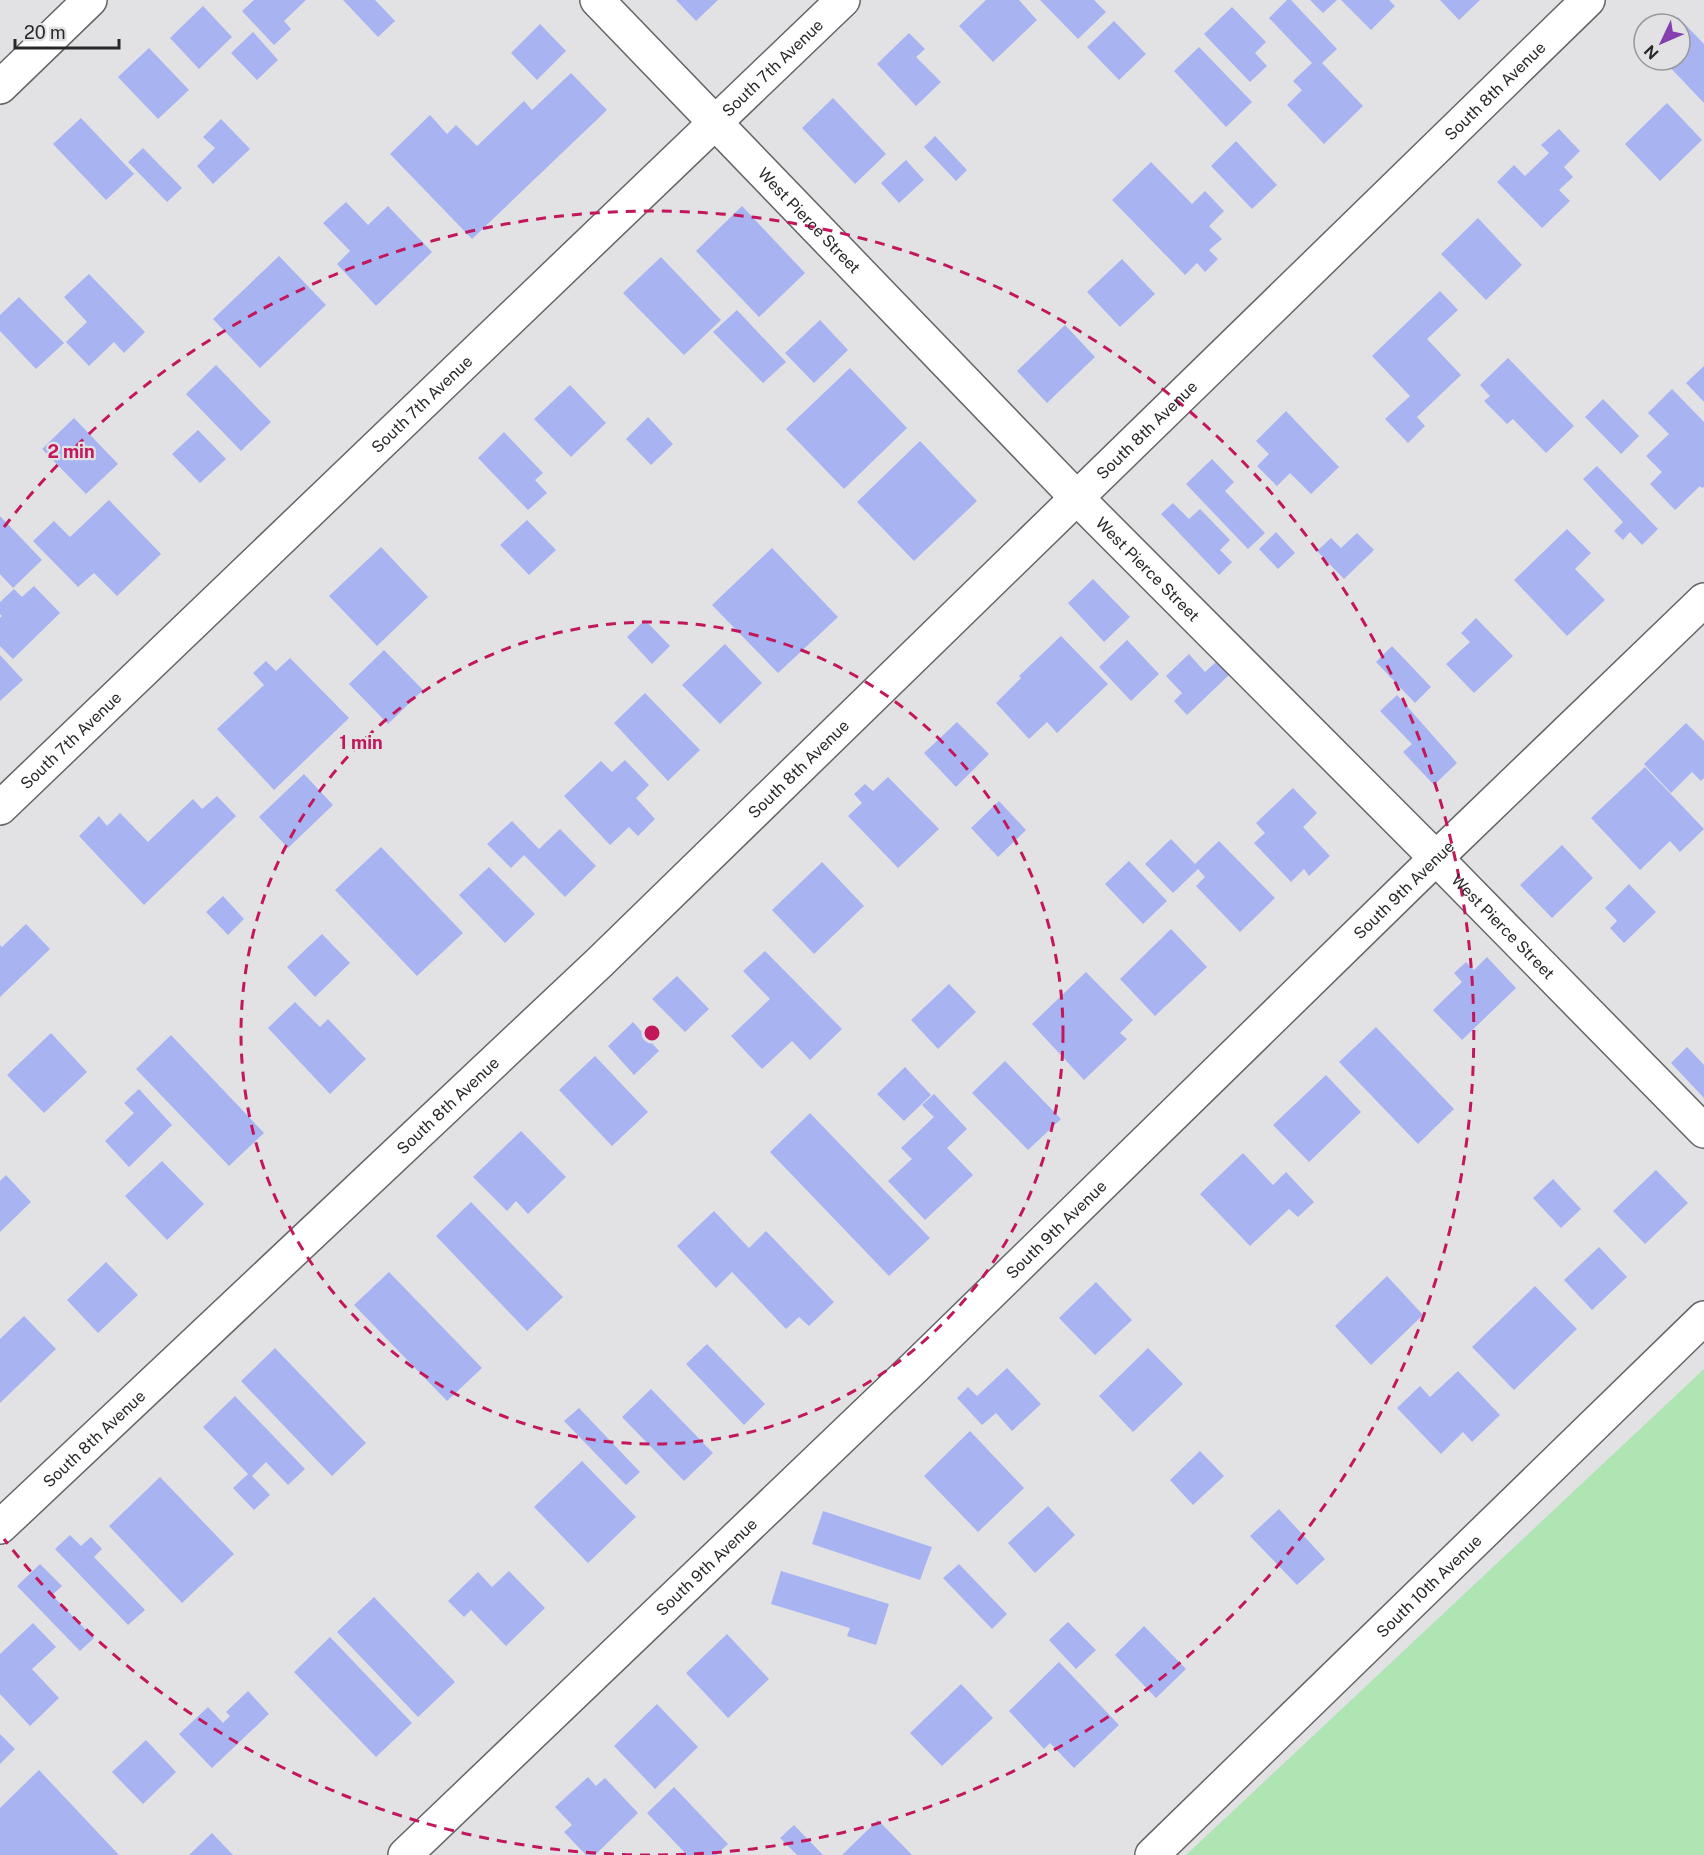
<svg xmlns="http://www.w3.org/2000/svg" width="1704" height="1855" font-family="'Public Sans',sans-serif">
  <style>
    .green { fill: #afe4b3 }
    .building { fill: #a8b3f2 }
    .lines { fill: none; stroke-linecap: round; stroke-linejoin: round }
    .street-casing { stroke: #656567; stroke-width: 36 }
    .street { stroke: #fff; stroke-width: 33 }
    .ring { fill: none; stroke: #c2185b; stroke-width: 3; stroke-dasharray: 10 8 }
    .labels { text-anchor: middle; stroke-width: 4.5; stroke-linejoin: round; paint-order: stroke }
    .street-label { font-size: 16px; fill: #282829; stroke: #e2e2e5 }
    .centre { fill: #c2185b; stroke: #e2e2e5; stroke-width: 3 }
    .ring-label { font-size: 18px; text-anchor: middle; font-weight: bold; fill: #c2185b; stroke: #e2e2e5; stroke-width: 4.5; stroke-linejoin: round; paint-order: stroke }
  </style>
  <rect width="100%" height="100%" fill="#e2e2e5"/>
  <path class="green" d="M1704,1369v486h-518z"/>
  <path class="building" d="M254,0h52l-22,21 7,8 -17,16 -32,-34z
    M343,0h32l20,21 -17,16z
    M676,0h42l-22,21z
    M986,0h33l18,20 -44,42 -34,-36z
    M1040,0h54l12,12 -28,27z
    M1287,0h4l46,49 -15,14 41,43 -39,38 -37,-39 15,-15 -9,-9 19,-18 -43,-45z
    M1310,0h27l-14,13z
    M1341,0h48l6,6 -24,24z
    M1440,0h40l-21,20z
    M203,6l29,31 -33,32 -29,-31z
    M1232,7l34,35 -11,11 12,13 -17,16 -46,-48z
    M1678,17l26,27v59l-41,-43h17v-36h-10z
    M1114,21l32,33 -27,26 -32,-33z
    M540,24l26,27 -29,29 -26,-27z
    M253,32l25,28 -21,20 -26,-27z
    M909,33l16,16 -9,8 25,25 -25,24 -39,-42z
    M1199,47l53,55 -26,25 -52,-56z
    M149,48l40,42 -31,29 -40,-42z
    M571,73l36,37 -135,129 -82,-85 40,-39 17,19 9,-9 21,21 47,-45 8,9z
    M833,98l53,56 -31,30 -53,-56z
    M1667,103l35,37 -42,41 -35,-37z
    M81,118l53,56 -28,26 -53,-56z
    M221,119l29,30 -37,35 -16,-18 18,-18 -12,-11z
    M1559,129l21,22 -16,16 9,10 -14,13 11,11 -28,27 -45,-46 17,-17 11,11 24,-23 -8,-8z
    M935,136l32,34 -11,11 -32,-34z
    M1236,141l41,44 -25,24 -41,-43z
    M143,148l39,40 -15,14 -39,-40z
    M906,160l18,20 -25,23 -18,-20z
    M1151,162l41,42 13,-13 19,20 -15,15 13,13 -13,11 9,9 -13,13 -8,-9 -12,12 -73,-75z
    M346,202l22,23 20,-19 44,46 -56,54 -39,-42 13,-13 -27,-28z
    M742,206l63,67 -46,44 -63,-66z
    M1478,218l44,47 -36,35 -45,-46z
    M279,256l47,49 -66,63 -47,-49z
    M661,257l60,63 -37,35 -61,-62z
    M1122,259l33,35 -35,33 -33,-35z
    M89,274l56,58 -21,21 -10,-11 -25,24 -23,-24 21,-20 -23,-25z
    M1440,291l18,19 -31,29 34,36 -44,42 8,9 -17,17 -23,-24 25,-23 -38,-40z
    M19,297l45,46 -28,26 -36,-38v-16z
    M737,310l49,52 -23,21 -50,-51z
    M820,320l28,30 -34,33 -29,-30z
    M1065,325l30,32 -48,46 -30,-32z
    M1508,358l66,68 -28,27 -33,-34 -6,5 -23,-23 6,-5 -10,-11z
    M216,365l55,57 -30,29 -55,-57z
    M1704,366v36l-18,-19z
    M850,368l57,60 -63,61 -58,-60z
    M570,385l36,38 -35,34 -37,-38z
    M1672,389l32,33v65l-2,1 -2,-2 -25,24 -25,-26 12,-12 -16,-16 23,-22 -21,-21z
    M1603,399l36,37 -18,18 -36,-37z
    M1286,411l53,56 -28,27 -21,-21 -13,13 -20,-20 12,-12 -13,-13z
    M648,417l25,27 -22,21 -25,-26z
    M74,418l44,46 -32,30 -44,-45z
    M198,430l28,29 -26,24 -28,-29z
    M504,432l39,41 -8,7 12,13 -19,17 -50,-52z
    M920,441l57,60 -63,60 -57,-59z
    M1212,459l22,23 -9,9 40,42 -17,16 -62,-65z
    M1597,466l61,63 -16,16 -12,-13 -7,8 -9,-9 9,-9 -40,-43z
    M109,500l52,54 -44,42 -23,-23 -16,14 -45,-46 21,-20 16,16z
    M1173,503l16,16 11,-10 30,31 -10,10 12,12 -13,13 -58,-61z
    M0,516l42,44 -29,28 -13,-14z
    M527,520l29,30 -27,25 -29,-30z
    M1567,529l24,24 -16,16 30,31 -38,36 -53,-56z
    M1276,532l19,21 -17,16 -19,-20z
    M1357,533l17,17 -30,29 -27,-28 14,-13 10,10z
    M381,547l47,50 -51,49 -48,-50z
    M772,548l66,69 -60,56 -66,-68z
    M1093,579l37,38 -26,25 -36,-39z
    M34,586l26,27 -47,46 -13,-13v-28l2,-2 -2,-2v-12l14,-13 8,8z
    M1476,618l37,38 -39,37 -28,-29 24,-22 -9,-9z
    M645,620l25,26 -18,18 -25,-27z
    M1061,636l47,48 -51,49 -10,-11 -18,17 -33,-36 25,-25 -2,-2z
    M1127,640l32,34 -28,27 -32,-34z
    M725,644l37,39 -42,41 -38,-39z
    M1392,646l39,41 -16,16 -39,-41z
    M384,650l39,40 -35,34 -39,-40z
    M1189,654l16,18 12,-11 13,13 -43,41 -13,-14 8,-8 -16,-17z
    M0,655l23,25 -23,21z
    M290,658l59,60 -75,72 -57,-61 47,-44 -11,-12 13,-12 10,10z
    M645,693l55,57 -32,31 -54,-58z
    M1397,695l60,68 -23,22 -31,-33 9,-8 -32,-33z
    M957,722l32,32 -33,33 -32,-34z
    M1686,723l18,18v37l-3,3 -9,-9 -21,21 -27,-29z
    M625,760l24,25 -13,13 19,21 -17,17 -9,-9 -19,18 -46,-49 37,-35 11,11z
    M1645,767l59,62 -24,23 -10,-11 -30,29 -49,-52z
    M304,774l29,31 -45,43 -29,-31z
    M888,777l51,52 -41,39 -50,-52 14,-13 -8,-9 11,-10 8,7z
    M1293,788l24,25 -14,14 27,29 -21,20 -5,-7 -13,13 -37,-39 11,-10 -9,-10z
    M217,796l19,20 -92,89 -65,-69 20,-20 8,10 13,-13 28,29 45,-43 9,10z
    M999,801l27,29 -28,27 -27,-29z
    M512,821l27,28 21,-20 36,37 -31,31 -41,-42 -13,13 -24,-24z
    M1171,839l24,25 24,-23 56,57 -35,34 -44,-46 9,-9 -7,-8 -25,24 -28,-29z
    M1562,845l31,33 -41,40 -32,-33z
    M381,847l82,86 -46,43 -82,-86z
    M1129,861l38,40 -24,23 -38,-40z
    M822,862l42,44 -50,48 -42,-44z
    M489,867l46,47 -30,29 -46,-48z
    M1629,884l27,28 -32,31 -14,-15 7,-7 -12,-13z
    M223,896l21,23 -16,16 -22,-23z
    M26,924l24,25 -50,48v-52l2,2z
    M1171,929l36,38 -52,49 -35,-37z
    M322,934l28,29 -35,34 -28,-30z
    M765,951l77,78 -32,31 -18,-19 -30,28 -31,-33 39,-37 -27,-28z
    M1487,957l29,31 -54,52 -29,-30 29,-28 -8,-9 12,-11 8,8z
    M1086,972l47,48 -13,13 7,6 -43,41 -52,-56z
    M677,976l32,33 -24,23 -33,-33z
    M949,984l27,28 -38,37 -27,-29z
    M295,1002l25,25 8,-8 38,40 -36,35 -62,-66z
    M633,1022l26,29 -25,24 -26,-29z
    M1376,1027l78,82 -36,35 -79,-82z
    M51,1033l36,39 -43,41 -37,-38z
    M171,1035l93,98 -35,33 -93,-97z
    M1687,1047l17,18v33l-33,-35z
    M595,1056l53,56 -36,34 -53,-56z
    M1005,1061l56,58 -33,31 -56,-57z
    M905,1067l26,28 -27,26 -27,-27z
    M1326,1075l35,37 -52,50 -36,-37z
    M139,1089l33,36 -43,42 -24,-26 29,-28 -10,-10z
    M934,1094l33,35 -20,19 26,27 -48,45 -37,-39 24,-22 -11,-11 33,-31 -12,-12z
    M810,1113l120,125 -41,38 -119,-124z
    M521,1131l45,46 -38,37 -12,-13 -9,10 -34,-34z
    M1243,1153l30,32 13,-13 28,30 -16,15 -9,-8 -39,37 -50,-52z
    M162,1161l42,43 -37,36 -42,-44z
    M1656,1170l32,33 -43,41 -32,-33z
    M6,1175l25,27 -31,30v-51z
    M1553,1179l28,30 -20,19 -28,-30z
    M471,1202l92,95 -36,34 -91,-95z
    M714,1211l35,37 17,-17 68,71 -25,24 -10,-9 -13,12 -54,-57 -16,16 -39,-42z
    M1599,1247l28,30 -35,33 -28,-30z
    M106,1262l32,33 -40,38 -31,-33z
    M389,1272l93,96 -35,33 -93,-96z
    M1387,1276l36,39 -52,50 -36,-39z
    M1096,1282l36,38 -37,35 -36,-37z
    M1535,1286l42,43 -63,61 -42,-43z
    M24,1316l32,33 -56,54v-64z
    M707,1344l58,60 -21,21 -58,-61z
    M275,1348l91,95 -34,33 -91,-95z
    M1148,1348l35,36 -50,48 -34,-36z
    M1007,1368l34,36 -29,27 -16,-18 -14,12 -25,-27 11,-11 9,9z
    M1458,1371l42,44 -28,27 -9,-10 -22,22 -44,-46 23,-22 10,11z
    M651,1389l62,64 -29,28 -62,-64z
    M235,1396l70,73 -17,16 -22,-23 -14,14 18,19 -16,15 -21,-22 15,-14 -45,-47z
    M579,1408l61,64 -14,13 -62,-64z
    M970,1431l54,57 -46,44 -54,-56z
    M1200,1451l24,25 -31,29 -23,-25z
    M582,1461l54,56 -48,46 -54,-56z
    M160,1477l74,77 -52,49 -73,-77z
    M1048,1506l27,29 -40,38 -27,-30z
    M1279,1509l46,50 -28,26 -47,-49z
    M823,1511l109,36 -12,33 -108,-36z
    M70,1535l11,11 10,-9 11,12 -8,8 51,53 -17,15 -73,-76z
    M40,1564l22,22 -10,9 42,43 -14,13 -63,-65z
    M959,1564l48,50 -15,15 -49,-51z
    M509,1571l36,37 -39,38 -35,-36 -7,7 -16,-16 30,-29 14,15z
    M781,1571l108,33 -13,41 -29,-9 3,-8 -79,-24z
    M374,1597l81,85 -37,35 -81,-85z
    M1068,1622l28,28 -20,19 -27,-29z
    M33,1623l23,24 -24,22 27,29 -29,28 -30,-32v-40z
    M1144,1626l42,43 -30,29 -41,-43z
    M727,1634l42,45 -41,39 -42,-45z
    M330,1637l82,86 -36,34 -82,-85z
    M1059,1662l60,63 -45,43 -24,-25 -6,6 -35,-38z
    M961,1684l32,34 -51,48 -32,-33z
    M248,1691l21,23 -57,54 -33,-34 29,-27 15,16 7,-7 -4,-4z
    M657,1704l41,43 -43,42 -41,-43z
    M0,1734l15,15 -15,15z
    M146,1740l30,32 -33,32 -31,-32z
    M39,1770l80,85h-119v-47z
    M588,1777l8,9 9,-8 33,35 -43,42h-9l-22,-23 8,-7 -17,-18z
    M674,1787l54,57 -12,11h-29l-40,-42z
    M878,1820l34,35h-70z
    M794,1825l29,30h-26l-17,-17z
    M212,1833l21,22h-44z"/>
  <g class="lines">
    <defs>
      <g id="street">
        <path id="s1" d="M597,0l480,498 359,360 268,273"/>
        <path d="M0,87l90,-87"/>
        <path id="s2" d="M0,808l843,-808"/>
        <path id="s3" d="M0,1527l600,-565 988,-962"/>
        <path id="s4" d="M405,1855l510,-488 521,-509 268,-258"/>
        <path id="s5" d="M1152,1855l552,-537"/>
      </g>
    </defs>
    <use href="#street" class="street-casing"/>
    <use href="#street" class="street"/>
  </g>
  <g class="ring">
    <circle cx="652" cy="1033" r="411"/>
    <path d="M4 527A822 822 0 1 1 4 1539"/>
  </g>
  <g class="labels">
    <g class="street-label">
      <text dy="6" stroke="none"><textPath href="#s2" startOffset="1070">South 7th Avenue</textPath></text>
      <text dy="6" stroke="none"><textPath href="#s3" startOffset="2073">South 8th Avenue</textPath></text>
      <text dy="6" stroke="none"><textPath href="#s1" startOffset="306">West Pierce Street</textPath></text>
      <text dy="6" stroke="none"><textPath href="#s2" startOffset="584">South 7th Avenue</textPath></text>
      <text dy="6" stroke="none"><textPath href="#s3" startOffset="1587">South 8th Avenue</textPath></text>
      <text dy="6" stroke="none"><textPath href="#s1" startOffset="792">West Pierce Street</textPath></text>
      <text dy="6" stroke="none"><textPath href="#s2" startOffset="98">South 7th Avenue</textPath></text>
      <text dy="6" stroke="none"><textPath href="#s3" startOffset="1101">South 8th Avenue</textPath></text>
      <text dy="6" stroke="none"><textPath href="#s4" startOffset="1389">South 9th Avenue</textPath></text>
      <text dy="6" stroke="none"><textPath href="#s1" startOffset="1296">West Pierce Street</textPath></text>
      <text dy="6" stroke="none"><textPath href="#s3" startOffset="615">South 8th Avenue</textPath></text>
      <text dy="6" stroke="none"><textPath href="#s4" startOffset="903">South 9th Avenue</textPath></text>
      <text dy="6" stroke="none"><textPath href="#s3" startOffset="129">South 8th Avenue</textPath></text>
      <text dy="6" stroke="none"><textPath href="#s4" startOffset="417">South 9th Avenue</textPath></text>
      <text dy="6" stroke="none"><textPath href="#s5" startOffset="386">South 10th Avenue</textPath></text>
    </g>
  </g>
  <circle cx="652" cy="1033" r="9" class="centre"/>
  <g class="ring-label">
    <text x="71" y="458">2 min</text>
    <text x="361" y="749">1 min</text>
  </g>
  <g transform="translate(1662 42) rotate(226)"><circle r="28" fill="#e2e2e5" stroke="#98989a" stroke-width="1.5"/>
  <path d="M0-4.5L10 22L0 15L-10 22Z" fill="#863eb0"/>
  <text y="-9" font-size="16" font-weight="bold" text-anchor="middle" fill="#282829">N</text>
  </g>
  <path d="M15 39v9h104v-9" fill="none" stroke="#282829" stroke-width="3"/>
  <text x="24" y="39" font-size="18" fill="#282829" stroke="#e2e2e5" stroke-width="4.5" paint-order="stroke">20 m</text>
</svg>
